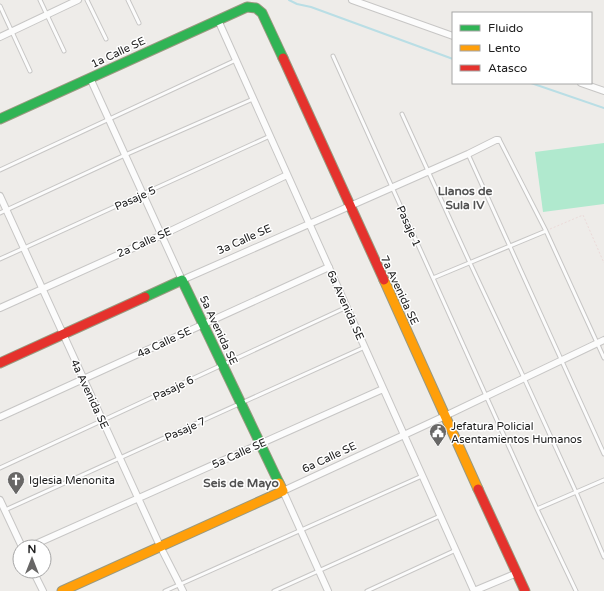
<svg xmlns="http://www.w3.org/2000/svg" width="604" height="591" font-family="'Varela Round',sans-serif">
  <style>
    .pitch { fill: #b0e9ce }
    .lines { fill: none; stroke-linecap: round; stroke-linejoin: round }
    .stream { stroke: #b9dee5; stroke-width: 2 }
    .lane-casing { stroke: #c7c6c5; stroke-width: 5 }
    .street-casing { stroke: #c7c6c5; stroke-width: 8 }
    .fast-casing { stroke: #99997f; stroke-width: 11 }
    .slow-casing { stroke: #99997f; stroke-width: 11 }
    .jam-casing { stroke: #99997f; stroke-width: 11 }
    .path { stroke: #ecdad9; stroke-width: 1; stroke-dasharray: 2 2; stroke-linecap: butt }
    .lane { stroke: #fcfcfc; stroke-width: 3 }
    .street { stroke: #fcfcfc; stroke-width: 6 }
    .fast { stroke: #30b455; stroke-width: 9 }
    .slow { stroke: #ff9f0a; stroke-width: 9 }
    .jam { stroke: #e5322d; stroke-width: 9 }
    .labels { text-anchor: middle; stroke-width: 3; stroke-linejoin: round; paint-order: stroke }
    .street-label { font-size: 11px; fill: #202020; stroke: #fff }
    .poi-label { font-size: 11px; fill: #202020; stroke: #fff; text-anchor: start }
    .neighbourhood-label { font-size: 12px; font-weight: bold; fill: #535353; stroke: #fff }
  </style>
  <rect width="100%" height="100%" fill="#eeece9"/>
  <path class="pitch" d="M604,143v61l-61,8 -8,-60z"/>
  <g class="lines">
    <path class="stream" d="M289,0l8,4 14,3 142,52
      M531,83l73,25"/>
    <defs>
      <path id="lane" d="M40,0l24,51
        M87,0l19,39
        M128,0l11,23
        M0,6l30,65
        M333,56l204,453 39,82
        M402,114l68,149 54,115 52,114 28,65
        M498,140l2,1 46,90 58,127
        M468,154l136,300
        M0,170l236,-110
        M0,213l125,-58 128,-56
        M0,259l270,-123
        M433,278l113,-47
        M0,468l347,-161
        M537,509l67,-29
        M5,510l360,-163
        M165,591l257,-115
        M274,591l166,-75
        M367,591l89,-41"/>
      <path id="street" d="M352,0l101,36
        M218,20l256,571
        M0,37l78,-37
        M90,78l92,202 286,-126 28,-14h2
        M581,83l23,8
        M0,196l160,350 23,45
        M0,308l162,-73 125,-60
        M0,417l329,-150
        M0,500l22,47
        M29,547l354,-158
        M33,571l10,20
        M328,591l-45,-100 162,-75 159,-76
        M474,591l43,-18"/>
      <path id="fast" d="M0,119l247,-112 9,1 6,5 21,45
        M145,297l37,-17 97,203"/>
      <path id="slow" d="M384,280l94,209
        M62,591l221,-100 -4,-8"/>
      <path id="jam" d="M283,58l101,222
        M0,363l145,-66
        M478,489l47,102"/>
    </defs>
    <use href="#lane" class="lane-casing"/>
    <use href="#street" class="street-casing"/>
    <use href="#fast" class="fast-casing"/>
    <use href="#slow" class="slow-casing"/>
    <use href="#jam" class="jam-casing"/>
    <path class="path" d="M550,229l33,-14 21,48"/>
    <use href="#lane" class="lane"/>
    <use href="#street" class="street"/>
    <use href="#fast" class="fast"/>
    <use href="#slow" class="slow"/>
    <use href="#jam" class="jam"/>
  </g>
  <defs>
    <symbol id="civic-pin" viewBox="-11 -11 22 30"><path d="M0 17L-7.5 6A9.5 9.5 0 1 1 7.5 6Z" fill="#686766" stroke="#fff"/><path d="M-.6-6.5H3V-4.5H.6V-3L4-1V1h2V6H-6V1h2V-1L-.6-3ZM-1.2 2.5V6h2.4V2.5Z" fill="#fff"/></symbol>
    <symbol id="church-pin" viewBox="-11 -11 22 30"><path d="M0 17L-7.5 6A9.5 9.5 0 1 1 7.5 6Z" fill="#686766" stroke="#fff"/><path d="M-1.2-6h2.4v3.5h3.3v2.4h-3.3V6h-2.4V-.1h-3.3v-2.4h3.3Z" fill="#fff"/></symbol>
  </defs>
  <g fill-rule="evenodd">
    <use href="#civic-pin" x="428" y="422" width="20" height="27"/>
    <use href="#church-pin" x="6" y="470" width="20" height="27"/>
  </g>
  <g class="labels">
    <g class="street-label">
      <text transform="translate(118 52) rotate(-25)" y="4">1a Calle SE</text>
      <text transform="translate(135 198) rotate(-24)" y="4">Pasaje 5</text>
      <text transform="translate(409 226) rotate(66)" y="4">Pasaje 1</text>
      <text transform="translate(244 239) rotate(-24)" y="4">3a Calle SE</text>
      <text transform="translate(144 242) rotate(-24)" y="4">2a Calle SE</text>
      <text transform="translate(400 290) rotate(65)" y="4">7a Avenida SE</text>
      <text transform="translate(346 305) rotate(66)" y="4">6a Avenida SE</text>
      <text transform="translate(219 330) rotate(65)" y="4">5a Avenida SE</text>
      <text transform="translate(164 342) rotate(-25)" y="4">4a Calle SE</text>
      <text transform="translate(173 388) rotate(-25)" y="4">Pasaje 6</text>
      <text transform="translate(90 394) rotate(65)" y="4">4a Avenida SE</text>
      <text transform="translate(185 429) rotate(-24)" y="4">Pasaje 7</text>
      <text transform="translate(239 453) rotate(-24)" y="4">5a Calle SE</text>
      <text transform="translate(329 457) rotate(-25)" y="4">6a Calle SE</text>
    </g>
    <g class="poi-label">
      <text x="451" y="430">Jefatura Policial<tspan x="451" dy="13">Asentamientos Humanos</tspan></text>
      <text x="29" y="484">Iglesia Menonita</text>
    </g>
    <g class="neighbourhood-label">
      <text x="465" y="195">Llanos de<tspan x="465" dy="14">Sula IV</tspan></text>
      <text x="241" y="487">Seis de Mayo</text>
    </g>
  </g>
  <rect x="452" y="12" width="140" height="72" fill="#ffffff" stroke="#a6a6a6"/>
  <rect x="460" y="25" width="20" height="6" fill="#30b455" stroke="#a6a6a6"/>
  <text x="488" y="32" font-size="12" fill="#202020">Fluido</text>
  <rect x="460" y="45" width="20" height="6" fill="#ff9f0a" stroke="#a6a6a6"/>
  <text x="488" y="52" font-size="12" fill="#202020">Lento</text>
  <rect x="460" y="65" width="20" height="6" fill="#e5322d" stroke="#a6a6a6"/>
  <text x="488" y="72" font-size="12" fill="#202020">Atasco</text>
  <g transform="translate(32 559)"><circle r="19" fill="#ffffff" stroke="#a6a6a6"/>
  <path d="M0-3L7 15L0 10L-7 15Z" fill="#686766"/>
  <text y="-6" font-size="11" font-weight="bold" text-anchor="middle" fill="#202020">N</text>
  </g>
</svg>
